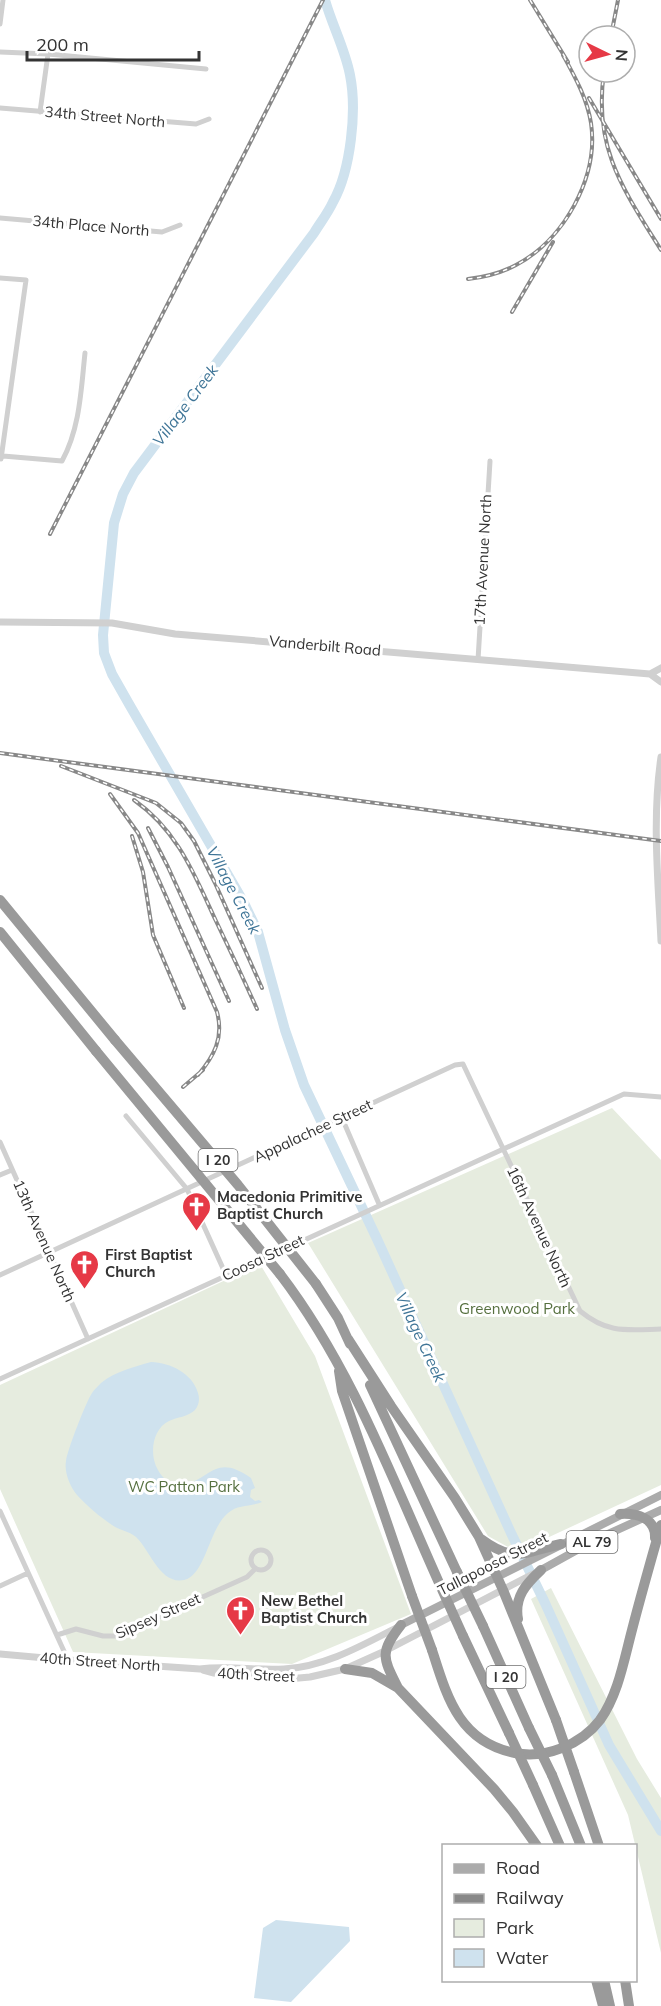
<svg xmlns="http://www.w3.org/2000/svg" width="661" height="2006" font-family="Mulish,sans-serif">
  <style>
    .green { fill: #e6ecdf }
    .water { fill: #cfe2ee }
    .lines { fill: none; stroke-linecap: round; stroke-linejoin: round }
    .river { stroke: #cfe2ee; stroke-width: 10 }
    .minor { stroke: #d0d0d0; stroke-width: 5 }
    .tertiary { stroke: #d0d0d0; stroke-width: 7 }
    .primary { stroke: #ababab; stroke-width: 8 }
    .motorway { stroke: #9a9a9a; stroke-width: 10 }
    .rail-casing { stroke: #888; stroke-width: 4 }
    .rail { stroke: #fff; stroke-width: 1.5; stroke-dasharray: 4.5; stroke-linecap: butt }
    .motorway-bridge { stroke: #9a9a9a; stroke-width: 10 }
    .labels { text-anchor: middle; stroke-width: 6; stroke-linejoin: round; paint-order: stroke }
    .shield { fill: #fff; stroke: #707070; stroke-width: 1.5 }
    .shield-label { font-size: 14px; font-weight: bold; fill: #333 }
    .street-label { font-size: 15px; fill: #333; stroke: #fff }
    .poi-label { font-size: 15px; font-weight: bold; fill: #333; stroke: #fff; text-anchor: start }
    .park-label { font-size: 15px; fill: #56703f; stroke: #fff }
    .water-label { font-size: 16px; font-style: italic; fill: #3f7597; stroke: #fff }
  </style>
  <rect width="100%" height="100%" fill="#fff"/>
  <path class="green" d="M612,1108l49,52v325l-129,60 -24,2 -20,-11 -180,-293z
    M260,1264l55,92 96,258 -119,50 -219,-12 -73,-163v-104z
    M551,1588l86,171 24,39v155l-33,-138 -97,-216z"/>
  <path class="water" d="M151,1362c20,1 41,11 47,31 2,6 1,12 -3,17 -7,7 -18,7 -26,11 -17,8 -20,34 -11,49 5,10 14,15 26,16 28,-10 33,-32 67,-8l4,10 -4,2 -1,7 5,4 4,-1 3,2c-12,5 -24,2 -34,11 -20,17 -22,62 -44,67 -24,5 -34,-30 -48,-43 -7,-6 -17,-7 -24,-12 -12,-8 -26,-20 -35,-30 -7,-8 -13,-23 -11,-34 1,-10 20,-59 26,-68 2,-3 6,-7 9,-10 15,-12 33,-16 50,-21z
    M276,1920l73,7 1,14 -59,61 -37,-4 9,-70z"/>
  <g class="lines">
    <path class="river" d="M325,0c7,25 20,49 25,75 7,35 1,95 -17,127 -5,11 -13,21 -19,31l-180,240 -11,21 -9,29 -11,112 1,18 8,21 17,30 114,197 15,31 27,98 19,55 73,154 134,294 34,70 64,142 52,86"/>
    <path class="minor" d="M0,24l3,-24
      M0,52l48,2 158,15
      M0,108l196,16 13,-5
      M40,112l8,-58
      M0,218l162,14 18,-7
      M0,278l26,2 -25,179
      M1,458l2,-2 59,5c18,-33 19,-71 23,-108
      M478,660l12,-199
      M126,1116l61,73 39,86
      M342,1118l37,86
      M0,1142l88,197
      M0,1175l12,-5
      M0,1275l455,-210 8,-1 117,247c28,23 47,19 81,18
      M0,1379l624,-285 37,3
      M0,1511l68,149
      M251 1560a10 10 0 1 1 20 0a10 10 0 1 1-20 0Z
      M0,1586l28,-13
      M57,1635l19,-6 27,7h13l131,-59 8,-8"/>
    <path class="tertiary" d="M0,622l112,1 63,11 475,40 11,-6
      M650,674l11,8
      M661,757c-9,61 -3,122 0,184
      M0,1654l68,6 132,9c28,-4 56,2 84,0 40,-2 77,-23 112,-41
      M203,1670l11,3 74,6 22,-2 35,-8 40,-18 148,-77"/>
    <path class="primary" d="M541,1570l56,-31 64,-29
      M401,1625l260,-130"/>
    <path class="motorway" d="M0,900l115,140
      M0,932l96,119
      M280,1274c71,93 112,204 160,311
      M316,1284l22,34 12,26
      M348,1339l43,67 64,92 24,39 24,53 53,130
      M339,1371l3,20 70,205
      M370,1385l87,187
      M620,1514c17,-1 36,4 35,24
      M481,1539c34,25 43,13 80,5
      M518,1619c-4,-22 8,-35 23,-49
      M483,1626l46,102
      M463,1636l46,97
      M432,1650c15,47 27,92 83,103 30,6 66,-8 85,-33 18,-25 24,-60 32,-90 9,-35 19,-70 29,-105
      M345,1669l27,4 26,15 96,101 19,23 24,34
      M398,1688c-15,-30 -19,-35 3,-63
      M574,1772l25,74
      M552,1775l29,71
      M533,1785l27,61
      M596,1980l7,26
      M604,1980l6,26
      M625,1980l4,26"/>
    <defs>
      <path id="rail" d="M530,0l38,62
        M611,36l7,-36
        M604,72c-11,76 19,117 57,178
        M589,98l72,121
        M468,279c17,-2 33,-6 48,-14 48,-25 83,-88 75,-142 -4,-25 -16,-46 -28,-68
        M512,312l41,-70
        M50,534l273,-534
        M0,753l661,88
        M61,766l95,37 25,20 13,18 21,42 47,105
        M110,794l28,39 79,179c7,26 -3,44 -19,63
        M134,800c44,31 60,74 82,121 14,29 28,59 41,88
        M148,828l20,39 61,134
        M132,836l11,36 10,63 31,73
        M183,1087l20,-17"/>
    </defs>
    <use href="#rail" class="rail-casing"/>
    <use href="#rail" class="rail"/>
    <path class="motorway-bridge" d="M115,1040l123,145 78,99
      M96,1051l184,223
      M457,1572l26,54
      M440,1585l23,51
      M412,1596l20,54
      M556,1720l18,52
      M529,1728l23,47
      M509,1733l24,52"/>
  </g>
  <defs>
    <symbol id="church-pin" viewBox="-11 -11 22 30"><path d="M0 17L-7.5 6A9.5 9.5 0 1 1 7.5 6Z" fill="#e63946" stroke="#fff"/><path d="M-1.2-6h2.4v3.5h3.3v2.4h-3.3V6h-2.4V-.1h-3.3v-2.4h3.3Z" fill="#fff"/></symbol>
  </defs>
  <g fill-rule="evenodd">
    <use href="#church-pin" x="180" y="1190" width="33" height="45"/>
    <use href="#church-pin" x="68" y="1248" width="33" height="45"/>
    <use href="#church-pin" x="224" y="1594" width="33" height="45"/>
  </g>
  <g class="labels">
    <g class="shield">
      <rect x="198.5" y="1149" width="39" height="22" rx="4.5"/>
      <rect x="566.5" y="1531" width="51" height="22" rx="4.5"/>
      <rect x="486.5" y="1666" width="39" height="22" rx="4.5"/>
    </g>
    <g class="shield-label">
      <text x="218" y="1165">I 20</text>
      <text x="592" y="1547">AL 79</text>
      <text x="506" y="1682">I 20</text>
    </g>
    <g class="street-label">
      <text transform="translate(105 117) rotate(5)" y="5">34th Street North</text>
      <text transform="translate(91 226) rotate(5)" y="5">34th Place North</text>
      <text transform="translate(483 560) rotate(-87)" y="5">17th Avenue North</text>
      <text transform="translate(325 646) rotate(5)" y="5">Vanderbilt Road</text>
      <text transform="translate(313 1131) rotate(-25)" y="5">Appalachee Street</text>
      <text transform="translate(539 1227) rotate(65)" y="5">16th Avenue North</text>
      <text transform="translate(44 1241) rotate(66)" y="5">13th Avenue North</text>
      <text transform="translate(263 1258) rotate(-25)" y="5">Coosa Street</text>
      <text transform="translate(493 1564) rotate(-27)" y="5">Tallapoosa Street</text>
      <text transform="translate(158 1616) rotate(-24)" y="5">Sipsey Street</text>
      <text transform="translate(100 1662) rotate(4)" y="5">40th Street North</text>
      <text transform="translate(256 1675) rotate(3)" y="5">40th Street</text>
    </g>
    <g class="poi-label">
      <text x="217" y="1202">Macedonia Primitive<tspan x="217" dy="17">Baptist Church</tspan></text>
      <text x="105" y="1260">First Baptist<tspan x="105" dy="17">Church</tspan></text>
      <text x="261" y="1606">New Bethel<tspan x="261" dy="17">Baptist Church</tspan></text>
    </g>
    <g class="park-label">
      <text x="517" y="1314">Greenwood Park</text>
      <text x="184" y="1492">WC Patton Park</text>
    </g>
    <g class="water-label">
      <text transform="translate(185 405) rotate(-53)" y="6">Village Creek</text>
      <text transform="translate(234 890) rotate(62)" y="6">Village Creek</text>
      <text transform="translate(421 1337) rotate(65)" y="6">Village Creek</text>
    </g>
  </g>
  <rect x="442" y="1844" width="195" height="138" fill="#ffffff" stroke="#adadad" stroke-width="1.5"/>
  <rect x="454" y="1864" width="30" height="9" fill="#ababab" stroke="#adadad" stroke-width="1.5"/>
  <text x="496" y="1874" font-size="18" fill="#333333">Road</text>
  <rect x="454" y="1894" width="30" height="9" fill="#888888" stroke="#adadad" stroke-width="1.5"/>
  <text x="496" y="1904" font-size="18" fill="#333333">Railway</text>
  <rect x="454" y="1919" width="30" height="18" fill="#e6ecdf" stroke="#adadad" stroke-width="1.5"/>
  <text x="496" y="1934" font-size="18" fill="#333333">Park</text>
  <rect x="454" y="1949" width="30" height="18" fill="#cfe2ee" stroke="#adadad" stroke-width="1.5"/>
  <text x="496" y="1964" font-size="18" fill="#333333">Water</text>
  <g transform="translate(607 54) rotate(95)"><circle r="28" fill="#ffffff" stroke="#adadad" stroke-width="1.5"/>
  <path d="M0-4.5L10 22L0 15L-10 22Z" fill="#e63946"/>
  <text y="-9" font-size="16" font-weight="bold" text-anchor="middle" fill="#333333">N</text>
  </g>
  <path d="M27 51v9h172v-9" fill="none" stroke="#333333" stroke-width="3"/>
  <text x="36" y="51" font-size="18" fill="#333333" stroke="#ffffff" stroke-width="4.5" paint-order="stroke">200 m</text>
</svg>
